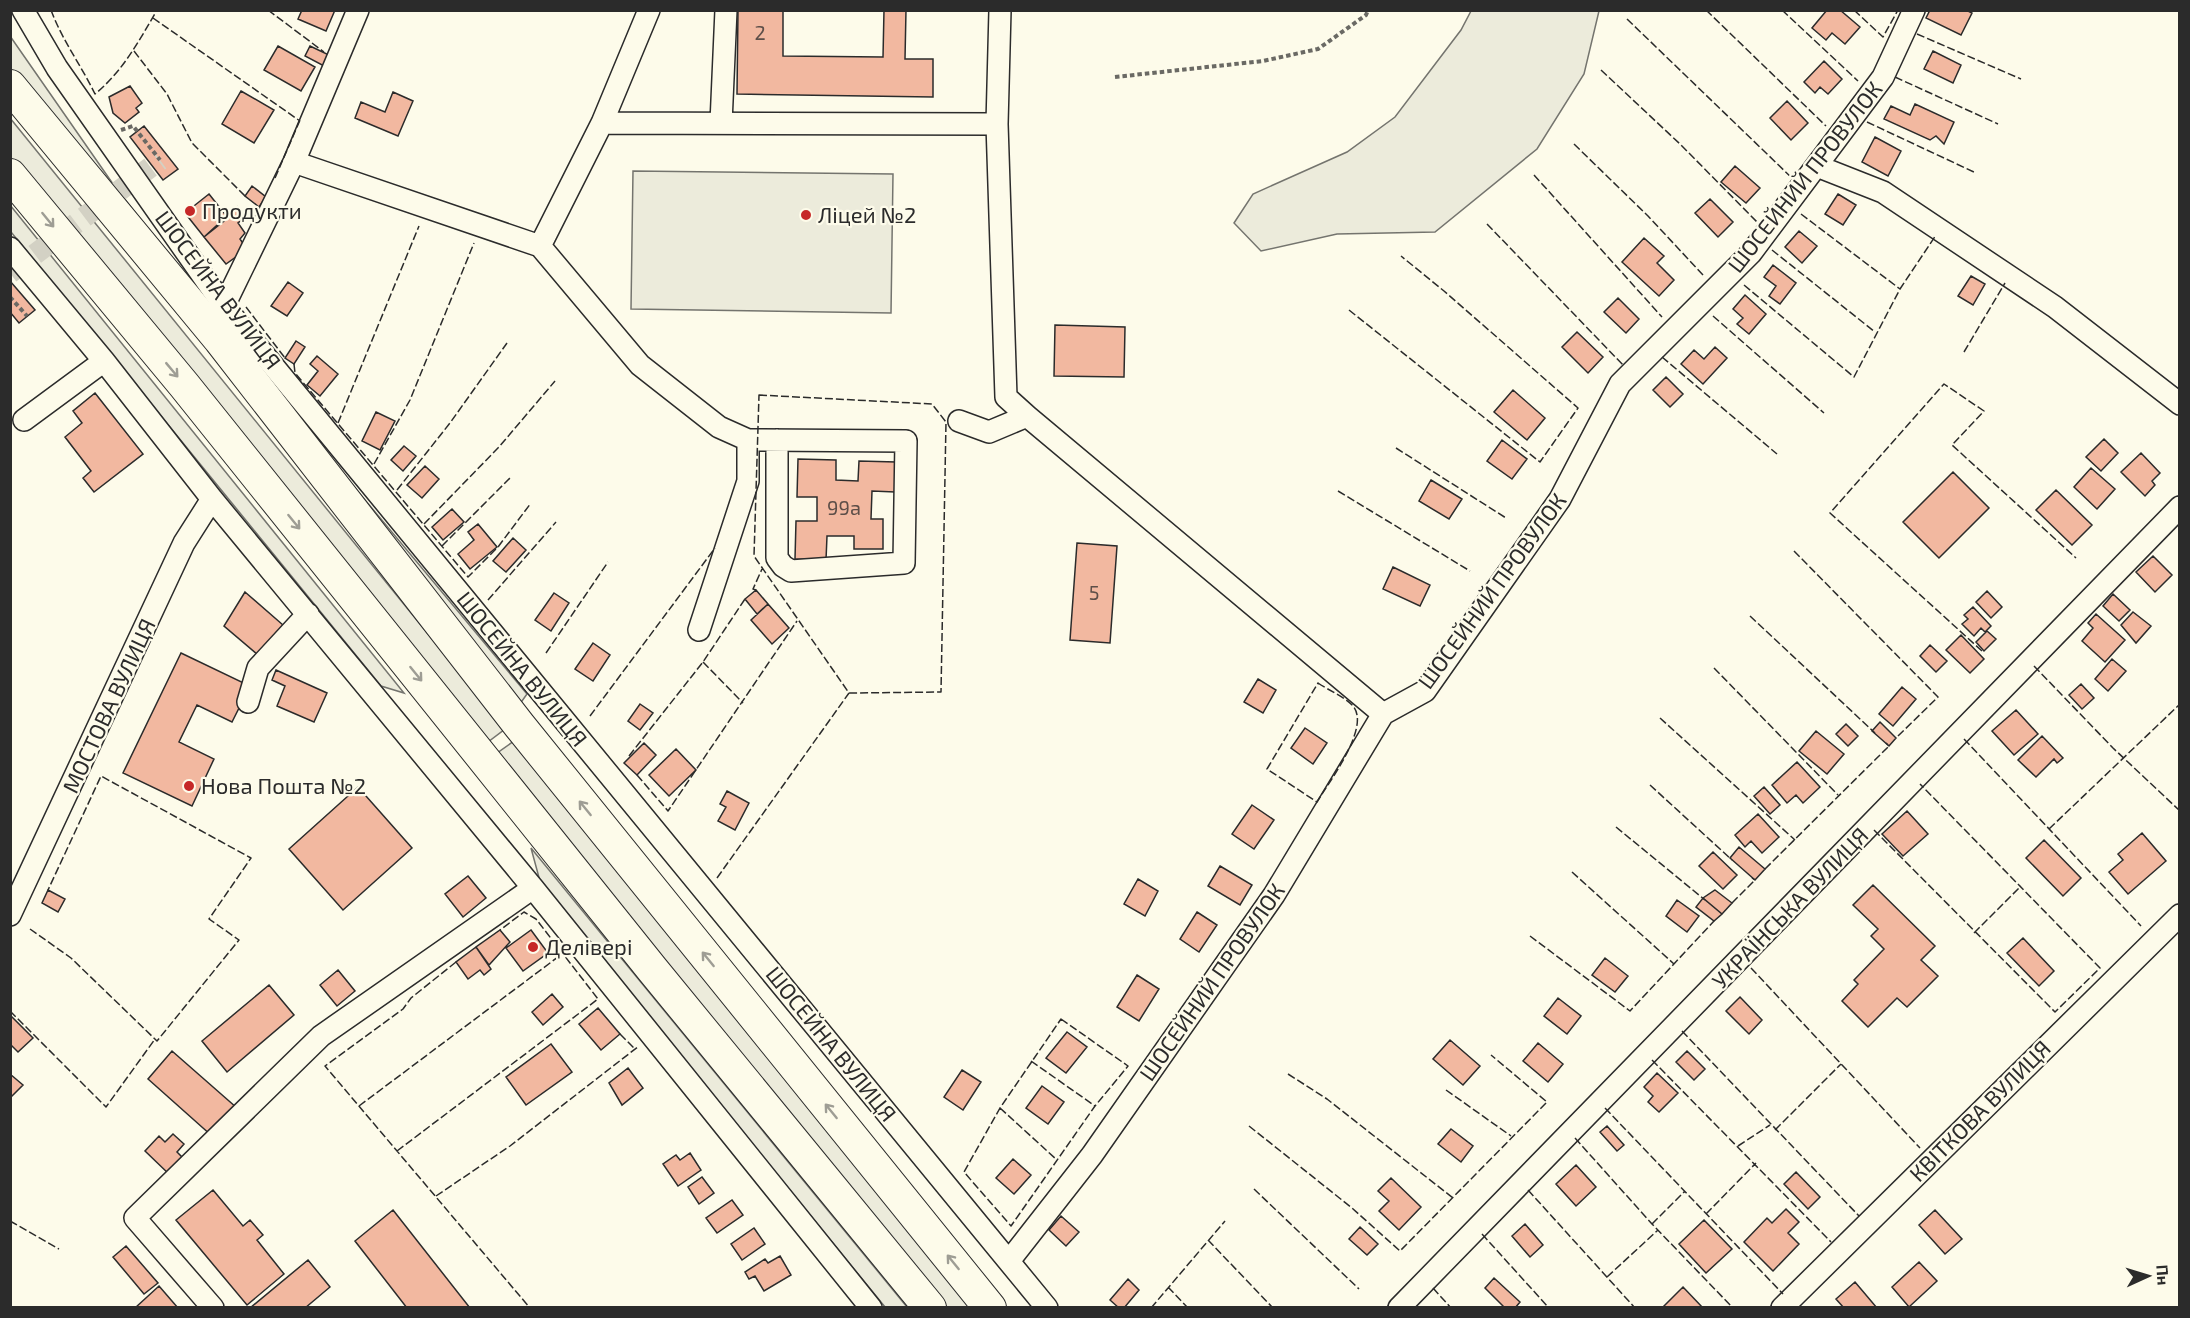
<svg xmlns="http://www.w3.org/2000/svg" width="2190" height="1318" font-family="'Exo 2',sans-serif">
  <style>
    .green { fill: #ecebdb; stroke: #74746e; stroke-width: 1.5 }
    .building { fill: #f2b8a0; stroke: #2b2b2b; stroke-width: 1.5 }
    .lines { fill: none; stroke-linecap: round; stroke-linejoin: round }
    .minor-tunnel { stroke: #d3d1c4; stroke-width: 21; stroke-dasharray: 21 10; stroke-linecap: butt }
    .minor-casing { stroke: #2b2b2b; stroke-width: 24 }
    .highway-casing { stroke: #2b2b2b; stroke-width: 34 }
    .path { stroke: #6a6964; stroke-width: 4; stroke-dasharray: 4.5 3; stroke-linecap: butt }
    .minor { stroke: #fdfbea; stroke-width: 21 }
    .highway { stroke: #fdfbea; stroke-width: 32 }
    .fence { stroke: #2b2b2b; stroke-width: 1.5; stroke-dasharray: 8 3; stroke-linecap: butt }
    .oneway { stroke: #9e9d94 }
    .poi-dot { fill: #c62828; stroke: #fdfbea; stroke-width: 2 }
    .labels { text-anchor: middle; stroke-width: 4.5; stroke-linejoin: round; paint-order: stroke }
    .number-label { font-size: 20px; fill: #5d4e48 }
    .street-label { font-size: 22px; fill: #2b2b2b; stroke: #fdfbea }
    .poi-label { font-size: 22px; fill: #2b2b2b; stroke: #fdfbea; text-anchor: start }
  </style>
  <rect width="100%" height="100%" fill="#fdfbea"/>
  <path class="green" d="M1471,11h128l-15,63 -47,75 -102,83 -98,2 -76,17 -27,-28 19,-29 94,-42 48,-35 66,-87z
    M10,36l103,148 162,208 252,302 -10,14 -506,-637z
    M10,118l495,611 -21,16 -473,-586z
    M633,171l260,3 -2,139 -260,-4z
    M10,205l394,488 -23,-7 -370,-454z
    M514,741l463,566h-30l-454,-551z
    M531,848l376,459h-22l-344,-422z"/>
  <path class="building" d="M302,10h33l-9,21 -28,-12z
    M738,10h45v46l100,1 1,-47h22l-1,49h28v38l-196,-3z
    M1827,10h13l20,17 -15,17 -13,-11 -6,7 -14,-12z
    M1930,10h36l6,3 -11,22 -35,-17z
    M278,46l37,21 -14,24 -37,-21z
    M310,46l19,9 -5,11 -19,-10z
    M1933,51l28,14 -8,18 -29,-14z
    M1824,61l18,18 -14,15 -8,-7 -5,6 -11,-11z
    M130,86l12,17 -6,5 3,4 -14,11 -12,-10 -4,-16z
    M241,91l33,19 -20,33 -32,-19z
    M393,92l20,9 -15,35 -43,-18 6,-16 24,10z
    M1787,101l21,22 -17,17 -21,-22z
    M1915,104l39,18 -10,22 -8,-8 -6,4 -46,-21 7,-13 19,9z
    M144,126l34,43 -15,11 -33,-43z
    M1875,137l26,14 -13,25 -26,-14z
    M1735,166l25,22 -14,15 -25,-21z
    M252,186l14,11 -7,10 -14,-11z
    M209,194l19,24 -24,19 -19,-24z
    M1838,194l18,11 -13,20 -18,-11z
    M1710,199l23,23 -15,15 -23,-24z
    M237,207l7,11 -6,5 7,10 -5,6 7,10 -21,15 -22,-27z
    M1799,231l18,15 -15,17 -17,-16z
    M1644,238l20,18 -7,7 17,17 -15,16 -37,-34z
    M1773,265l23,18 -16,21 -11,-8 7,-10 -12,-9z
    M1971,276l14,8 -12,21 -15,-9z
    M10,281l25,29 -16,13 -9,-11z
    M288,282l15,11 -16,23 -16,-10z
    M1745,295l21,19 -17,20 -12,-10 6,-6 -10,-9z
    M1618,298l21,21 -13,14 -22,-21z
    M1055,325l70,2 -1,50 -70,-1z
    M1577,332l26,25 -15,16 -26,-26z
    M296,341l9,6 -11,17 -9,-6z
    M1715,347l12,11 -24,26 -22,-20 13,-14 10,9z
    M317,356l21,18 -18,22 -13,-11 11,-14 -8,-7z
    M1666,377l17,17 -13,13 -17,-17z
    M1513,390l32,28 -18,22 -33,-28z
    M95,393l48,61 -49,38 -11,-14 8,-7 -26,-34 17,-14 -9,-12z
    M376,412l19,9 -15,29 -18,-9z
    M2104,439l14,14 -17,18 -15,-14z
    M1502,440l25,19 -15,20 -25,-18z
    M404,446l12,10 -13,15 -12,-11z
    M2141,453l19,20 -8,8 3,4 -10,11 -24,-24z
    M798,459l38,1v20l22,1 1,-20 37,1 -1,30 -23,-1 -1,28h12v30h-29v-13h-27l-1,24 -31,-1 1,-38h21v-24h-20z
    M425,466l14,13 -17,19 -15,-13z
    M2091,468l24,21 -18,20 -23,-22z
    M1953,472l36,36 -50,50 -36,-36z
    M1431,480l31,19 -13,20 -30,-18z
    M2056,490l36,35 -20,20 -36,-35z
    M452,509l12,13 -21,18 -11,-13z
    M478,524l19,23 -27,22 -12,-15 16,-14 -6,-8z
    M513,538l13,12 -20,22 -13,-11z
    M1077,543l40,3 -7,97 -40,-3z
    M2153,556l19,19 -17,17 -19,-20z
    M1393,567l37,18 -10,21 -37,-17z
    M756,590l12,14 -11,10 -12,-15z
    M1987,591l15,16 -11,11 -15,-16z
    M245,592l38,33 -25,30 -34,-29z
    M554,593l15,10 -18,28 -16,-11z
    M2113,594l17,16 -11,11 -16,-15z
    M768,604l21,24 -17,16 -21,-24z
    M1973,607l18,19 -6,6 -4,-4 -7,8 -12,-12 6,-5 -4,-4z
    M2133,612l18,14 -15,17 -15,-18z
    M2096,614l29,26 -20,22 -23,-21 11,-13 -5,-5z
    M1987,631l9,8 -12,12 -8,-9z
    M1961,635l23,24 -14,14 -24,-23z
    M593,643l17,12 -17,26 -18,-12z
    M1930,645l17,16 -11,11 -16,-16z
    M181,653l69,33 -18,36 -35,-17 -18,37 35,17 -22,47 -69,-33z
    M2112,659l14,12 -18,20 -13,-12z
    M276,670l51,23 -13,29 -37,-16 8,-20 -13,-6z
    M1258,679l18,11 -13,23 -19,-11z
    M2081,684l13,14 -12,11 -13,-14z
    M1902,687l14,12 -23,27 -14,-12z
    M640,704l13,9 -13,17 -12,-9z
    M2016,710l22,24 -24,21 -22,-24z
    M1880,722l16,16 -7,8 -17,-15z
    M1846,724l12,12 -10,10 -12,-12z
    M1305,728l22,15 -14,21 -22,-16z
    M1816,731l28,23 -17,20 -28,-23z
    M2042,736l21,22 -6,5 -3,-4 -18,18 -18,-17z
    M644,743l12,12 -19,20 -13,-12z
    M676,749l20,21 -27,26 -20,-21z
    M1797,762l23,25 -17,16 -7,-8 -9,8 -15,-18z
    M358,787l54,61 -69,62 -54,-61z
    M1764,787l16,18 -10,9 -16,-18z
    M727,791l22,12 -14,27 -17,-9 8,-14 -6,-3z
    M1252,805l22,15 -20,29 -22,-15z
    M1907,811l21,23 -25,22 -21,-22z
    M1758,814l21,23 -17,16 -11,-12 -6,6 -10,-12z
    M2142,833l24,28 -38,33 -19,-22 14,-12 -5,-6z
    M2044,840l37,38 -18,18 -37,-38z
    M1739,847l26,22 -10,11 -25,-22z
    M1713,852l24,23 -14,14 -24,-23z
    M1220,866l32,19 -12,20 -32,-19z
    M468,876l18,22 -23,19 -18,-23z
    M1138,879l20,12 -13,25 -21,-12z
    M1873,885l62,61 -14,14 17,16 -31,31 -10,-9 -29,29 -26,-26 16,-17 -4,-4 30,-31 -13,-13 7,-7 -25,-24z
    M48,890l17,9 -7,13 -16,-9z
    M1715,890l17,13 -10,11 -19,-16z
    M1703,898l19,16 -8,7 -18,-14z
    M1677,900l22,16 -12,16 -21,-16z
    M1197,912l20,13 -18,27 -19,-13z
    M500,930l10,12 -21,23 -13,-18z
    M531,930l17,23 -25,18 -17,-23z
    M2023,938l31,33 -15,15 -32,-33z
    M476,947l15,22 -7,6 -4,-5 -12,9 -12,-17z
    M1605,958l23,18 -13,16 -23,-17z
    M338,970l17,21 -18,15 -17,-21z
    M1137,975l22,14 -20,32 -22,-14z
    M269,985l25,30 -67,57 -25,-31z
    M552,994l11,13 -20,18 -11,-13z
    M1740,997l22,23 -13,14 -23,-23z
    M1558,998l23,18 -14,18 -23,-18z
    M598,1008l22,26 -19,16 -22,-26z
    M11,1016l22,22 -15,14 -8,-8z
    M1067,1032l20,15 -21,26 -20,-15z
    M1450,1040l30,26 -17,19 -30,-26z
    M1538,1043l25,21 -15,18 -25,-21z
    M551,1044l21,28 -46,33 -20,-28z
    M172,1051l65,57 -25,28 -64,-57z
    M1687,1051l18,18 -11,11 -18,-18z
    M628,1068l15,20 -21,17 -13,-22z
    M962,1070l19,12 -18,28 -19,-13z
    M1657,1073l21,20 -19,19 -11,-10 5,-6 -9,-9z
    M10,1074l13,11 -13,13z
    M1042,1086l22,16 -16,22 -22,-16z
    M1607,1126l17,19 -7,6 -17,-19z
    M1451,1129l22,17 -12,16 -23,-18z
    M173,1134l11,10 -7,8 9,9 -15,15 -26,-25 14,-15 6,6z
    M690,1153l11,17 -23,16 -15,-22 13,-9 4,5z
    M1013,1159l18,16 -17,19 -18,-16z
    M1576,1165l20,22 -20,19 -20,-22z
    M1796,1172l24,25 -12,12 -24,-25z
    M702,1177l12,16 -15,11 -11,-17z
    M1391,1178l30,29 -22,23 -20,-19 10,-10 -11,-10z
    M213,1190l30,36 7,-6 13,15 -6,5 27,34 -37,31 -71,-85z
    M732,1200l11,15 -26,18 -11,-15z
    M1786,1209l13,13 -11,11 11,11 -26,27 -29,-29 23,-24 5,5z
    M393,1210l77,98h-63l-52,-67z
    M1935,1210l27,29 -17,15 -26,-29z
    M1061,1216l18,16 -13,14 -17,-16z
    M1704,1220l28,29 -26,24 -27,-29z
    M1525,1224l18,21 -13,12 -18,-21z
    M1360,1227l18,17 -11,11 -18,-16z
    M754,1228l11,16 -23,16 -11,-16z
    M126,1246l32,37 -14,11 -31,-37z
    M780,1256l11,19 -27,16 -9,-15 -6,3 -4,-7 20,-13 3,4z
    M308,1260l22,27 -25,21h-55z
    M1919,1262l18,19 -28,26 -17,-20z
    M1494,1278l26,24 -5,6h-10l-20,-20z
    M1128,1279l11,11 -15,18h-5l-9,-8z
    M1855,1282l22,26h-33l-8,-9z
    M159,1286l19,22h-43z
    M1683,1287l20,21h-41z"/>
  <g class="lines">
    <path class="minor-tunnel" d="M10,273l150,-113"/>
    <defs>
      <path id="minor" d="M23,10l34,58 167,238 823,1002
        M602,123l395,1 3,-114
        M721,123l5,-113
        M997,124l9,273 21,19
        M294,162l246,84 100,119 79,62 29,13 158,1 -2,122 -113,8 -8,-5 -6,-8v-118
        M1817,166l66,26 172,115 125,97
        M540,246l62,-123 47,-113
        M10,248l94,113 108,138 321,389 338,420
        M224,306l70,-144 64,-152
        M24,420l80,-59
        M959,421l30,11 38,-16 356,298
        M699,630l49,-149v-41
        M248,702l10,-34 50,-54
        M10,915l174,-372 28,-44
        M1009,1261l83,-106 182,-260 109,-181 42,-23 135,-192 60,-115 131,-131 132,-176 31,-67
        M213,1308l-78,-90 186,-182 212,-148
        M1399,1308l781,-801
        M1782,1308l398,-393"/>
      <path id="highway" d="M10,86l210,254 299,385 471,583
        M10,175l174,210 468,584 278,339"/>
    </defs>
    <use href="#minor" class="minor-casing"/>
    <use href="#highway" class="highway-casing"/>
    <path class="path" d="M1115,77l148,-16 55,-12 48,-34 2,-5
      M121,130l12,-4 27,34
      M10,297l17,19"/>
    <use href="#minor" class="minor"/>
    <use href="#highway" class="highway"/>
    <path class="fence" d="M51,10c11,30 30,55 44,84 28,-23 44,-53 62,-84
      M268,10l56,42
      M1706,10l120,116
      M1782,10l76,71
      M1854,10l29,27 15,-27
      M153,18l147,103
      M1627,19l166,160
      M1917,34l104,45
      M134,51l33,43 25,49 53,53
      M1601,70l79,74 80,81
      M1895,77l103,47
      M1867,122l109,51
      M1574,144l74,72 55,59
      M1534,175l128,142
      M275,178l25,-58
      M1801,214l99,75
      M1487,224l136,141
      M1772,250l103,82
      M1744,285l110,92 46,-88 36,-54
      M246,307l39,51
      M1349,310l191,152 38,-54 -134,-117 -43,-35
      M1713,316l111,97
      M1964,352l41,-69
      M1662,357l115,97
      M294,364l1,9 173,204 30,-30 33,-44
      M759,395l173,9 14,18 -5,270 -92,1 -95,-137z
      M338,423l81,-197
      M1396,448l110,70
      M374,464l36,-64 64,-157
      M397,490l53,-67 57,-80
      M1338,491l132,80
      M424,524l75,-77 56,-66
      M442,546l70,-70
      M1794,551l144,146 -42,41
      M756,590l-3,-1 9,-20
      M488,600l68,-78
      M1750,616l125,117
      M1982,651l-152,-138 114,-129 40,27 -32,34 124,113
      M546,653l62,-91
      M703,662l40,41
      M2034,666l79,82 67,63
      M1714,668l124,127
      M1318,683c10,7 27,14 35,23 18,21 -24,76 -36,96l-50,-33z
      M590,716l125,-168
      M1660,718l135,122
      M1964,739l177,187
      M629,756l74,-94 42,-63
      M637,775l31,36 129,-190
      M1650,785l82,75
      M1616,827l89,73
      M2049,829l131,-125
      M1874,830l181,182 45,-44 -180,-184
      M1765,869l124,-123 -3,-3
      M1572,872l102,92
      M717,878l132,-185
      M1732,903l23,-23 -3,-2
      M30,929l41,29 86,83 82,-101 -30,-21 42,-61 -150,-82 -53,114
      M1974,933l47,-47
      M1530,936l100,75 84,-90
      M456,962l-45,36 -8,11 -78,57 205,242
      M1751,968l169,180
      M10,1011l96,96 49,-68
      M1061,1019l67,47 -33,40 -84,120 -47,-54 36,-64z
      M1682,1031l177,185
      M620,1034l15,15
      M1652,1060l179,182
      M1031,1061l64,45
      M1288,1074l39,25 126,99
      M1446,1090l65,46
      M359,1106l203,-152
      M1000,1108l57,52
      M1605,1108l178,186
      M1249,1126l103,82 48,43 147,-149 -56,-47
      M1775,1130l66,-66
      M1575,1138l77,86 81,84
      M1738,1146l32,-21
      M397,1151l201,-152 -62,-80 -12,-7 -24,18
      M1254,1189l105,100
      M1528,1190l107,118
      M436,1196l74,-50 129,-100
      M1706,1214l50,-51
      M10,1221l49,28
      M1652,1224l33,-33
      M1482,1234l67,74
      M1208,1240l65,68
      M1607,1277l51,-47
      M1168,1287l20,21
      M1433,1288l18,20
      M1151,1308l74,-87"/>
  </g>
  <defs><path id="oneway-shaft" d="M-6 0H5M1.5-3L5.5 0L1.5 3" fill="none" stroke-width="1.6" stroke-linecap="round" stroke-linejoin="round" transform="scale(1.5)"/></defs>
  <g class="oneway">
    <use href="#oneway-shaft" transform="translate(48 220) rotate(51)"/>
    <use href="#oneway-shaft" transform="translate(172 370) rotate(50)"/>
    <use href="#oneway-shaft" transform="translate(294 522) rotate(51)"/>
    <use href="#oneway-shaft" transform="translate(416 674) rotate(51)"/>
    <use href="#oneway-shaft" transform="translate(585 808) rotate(-129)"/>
    <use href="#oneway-shaft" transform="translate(708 959) rotate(-129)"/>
    <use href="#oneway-shaft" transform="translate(831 1111) rotate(-129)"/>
    <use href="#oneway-shaft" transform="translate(953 1262) rotate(-129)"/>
  </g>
  <g class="poi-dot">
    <circle cx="190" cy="211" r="6"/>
    <circle cx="806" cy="215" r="6"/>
    <circle cx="189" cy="786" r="6"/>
    <circle cx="533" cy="947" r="6"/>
  </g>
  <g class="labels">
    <g class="number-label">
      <text x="760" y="40">2</text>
      <text x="844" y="515">99а</text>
      <text x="1094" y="600">5</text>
    </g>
    <g class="street-label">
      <text transform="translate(1805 177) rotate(-52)" y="8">ШОСЕЙНИЙ ПРОВУЛОК</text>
      <text transform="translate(218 290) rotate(53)" y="8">ШОСЕЙНА ВУЛИЦЯ</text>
      <text transform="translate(1492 591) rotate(-54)" y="8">ШОСЕЙНИЙ ПРОВУЛОК</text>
      <text transform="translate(522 669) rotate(51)" y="8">ШОСЕЙНА ВУЛИЦЯ</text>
      <text transform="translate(109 706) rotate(-65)" y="8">МОСТОВА ВУЛИЦЯ</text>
      <text transform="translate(1790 908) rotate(-46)" y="8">УКРАЇНСЬКА ВУЛИЦЯ</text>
      <text transform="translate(1212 982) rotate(-55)" y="8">ШОСЕЙНИЙ ПРОВУЛОК</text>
      <text transform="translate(831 1044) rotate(51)" y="8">ШОСЕЙНА ВУЛИЦЯ</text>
      <text transform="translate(1980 1111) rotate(-45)" y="8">КВІТКОВА ВУЛИЦЯ</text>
    </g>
    <g class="poi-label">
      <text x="202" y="219">Продукти</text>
      <text x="818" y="223">Ліцей №2</text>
      <text x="201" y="794">Нова Пошта №2</text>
      <text x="545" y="955">Делівері</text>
    </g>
  </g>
  <rect width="2190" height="1318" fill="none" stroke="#2b2b2b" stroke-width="24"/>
  <g transform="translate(2148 1276) rotate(86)" stroke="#fdfbea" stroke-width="4.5" paint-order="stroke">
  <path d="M0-4.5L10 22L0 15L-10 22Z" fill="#2b2b2b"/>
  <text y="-9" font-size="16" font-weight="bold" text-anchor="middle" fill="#2b2b2b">Пн</text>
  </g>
</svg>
